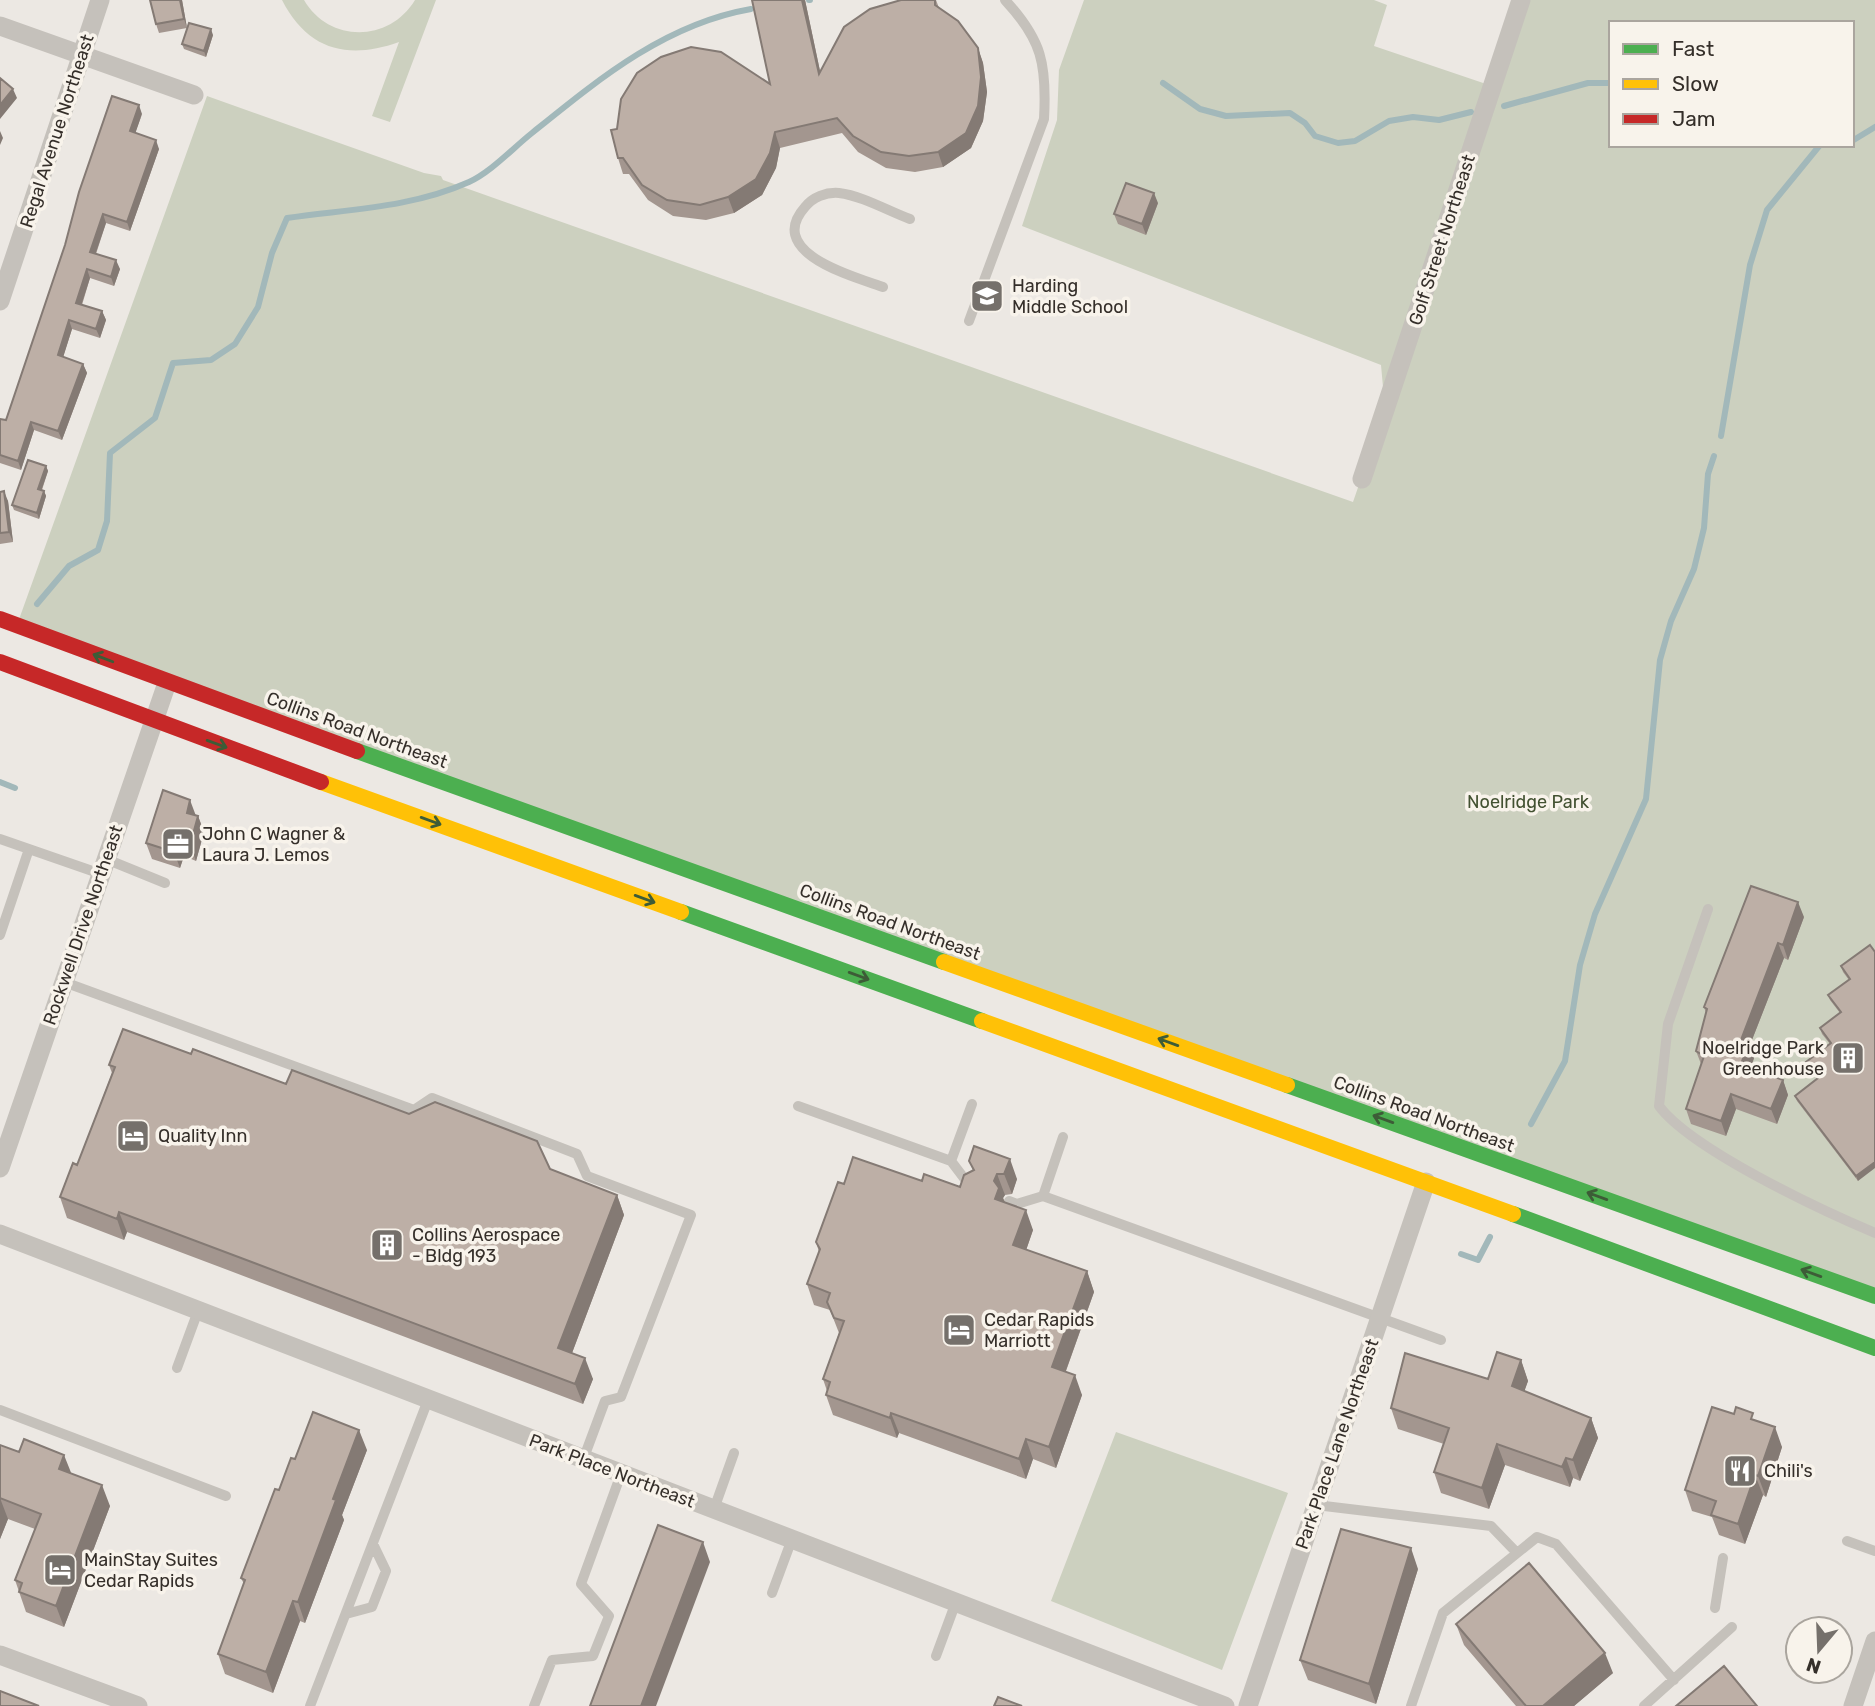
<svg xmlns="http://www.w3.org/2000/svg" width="1875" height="1706" font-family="Rubik,sans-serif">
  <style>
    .green { fill: #ccd0bf; fill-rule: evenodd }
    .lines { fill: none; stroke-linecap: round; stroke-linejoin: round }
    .stream { stroke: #a2b8ba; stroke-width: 6 }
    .lane { stroke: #c5c1bb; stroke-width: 10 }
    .street { stroke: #c5c1bb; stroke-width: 19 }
    .fast { stroke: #4caf50; stroke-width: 16 }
    .slow { stroke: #ffc107; stroke-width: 16 }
    .jam { stroke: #c62828; stroke-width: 16 }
    .wall { fill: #a3968f }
    .shaded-wall { fill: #847a74 }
    .building { fill: #bdafa6; stroke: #847a74; stroke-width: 2 }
    .oneway { stroke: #3d5c37 }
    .labels { text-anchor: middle; stroke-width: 7; stroke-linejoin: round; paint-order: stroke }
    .street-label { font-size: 18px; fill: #352f2a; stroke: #f8f3eb }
    .poi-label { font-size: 18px; fill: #352f2a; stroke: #f8f3eb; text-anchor: start }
    .park-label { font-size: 18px; fill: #425131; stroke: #f8f3eb }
  </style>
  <rect width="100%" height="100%" fill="#ece8e3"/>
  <path class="green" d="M282,0h22c25,43 85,43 111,0h21l-46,122 -18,-6 27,-74c-50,18 -91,9 -117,-42z
    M1084,0h290l13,5 -13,41 118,40 29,-86h354v1296l-1858,-671 190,-529 217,77 17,3 2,4 910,322 32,-93 -4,-44 -359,-139 35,-106 2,-50zM1611,23h241v122h-241z
    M1116,1432l172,61 -66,177 -171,-69z"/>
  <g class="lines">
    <path class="stream" d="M809,0h1
      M1163,83l37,26 26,7 64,-3 15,10 10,13 23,7 17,-2 34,-20 24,-4 26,3 32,-8
      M1504,106l84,-23h23
      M1852,141l23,-14
      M1721,436l29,-171 17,-55 53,-65
      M37,604l32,-38 29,-16 9,-29 3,-68 45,-35 18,-55 38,-3 24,-16 23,-37 14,-54 15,-35c62,-9 124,-10 182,-36 22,-10 44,-34 63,-49 67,-54 133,-109 219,-124
      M0,782l15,6
      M1531,1124l34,-63 15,-96 15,-51 51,-115 14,-139 11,-39 23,-52 10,-41 4,-54 6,-18
      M1461,1254l17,6 12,-23"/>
    <path class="lane" d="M883,287c-28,-10 -119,-34 -78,-80 8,-10 21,-15 34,-14 24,3 49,18 71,26
      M969,321l75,-202c3,-55 -2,-79 -39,-119
      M0,839l101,35
      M106,859l59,24
      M1708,909l-40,115 -9,82c33,44 162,104 216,127
      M0,935l29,-86
      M64,982l350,128 18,-12 145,56 10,22 104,39 -70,182 -16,4 -22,59
      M798,1106l153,55 19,25
      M951,1161l21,-57
      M1043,1196l20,-59
      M1009,1201l8,3 26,-8 398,144
      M177,1368l21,-57
      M0,1410l226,86
      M1316,1505l175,21 26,27
      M714,1509l20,-56
      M1847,1541l28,10
      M772,1593l20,-54
      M1715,1608l8,-50
      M346,1614l26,-7 14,-36 -13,-27
      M936,1656l20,-54
      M310,1706l118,-306
      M534,1706l18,-46 41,-4 16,-40 -28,-32 40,-110
      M1411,1706l32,-93 94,-76 19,7 118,136
      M1644,1706l88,-79"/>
    <path class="street" d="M0,26l194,69
      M0,301l100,-301
      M1362,479l159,-479
      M0,1168l167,-485
      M0,1234l1225,472
      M0,1655l138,51
      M1248,1706l178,-524
      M1853,1706l22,-65"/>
    <path class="fast" d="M357,751l587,211
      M681,912l301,109
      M1287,1085l588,211
      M1513,1214l362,134"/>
    <path class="slow" d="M321,782l360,130
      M944,962l343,123
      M982,1021l531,193"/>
    <path class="jam" d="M0,619l357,132
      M0,662l321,120"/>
  </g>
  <path class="wall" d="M182,0l5,28 26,7 -7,22 -22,-8 -2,-5 5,-16 -28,5 -3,-9z
    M752,0h53l15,71 116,-71 3,8 39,40 5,15 4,29 -4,29 -12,27 -28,19 -28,5 -29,-4 -28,-16 -16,-19 -62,15 -4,20 -14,27 -28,18 -28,7 -33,-4 -25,-16 -19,-26h-6l-5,-16 152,-74z
    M142,114l-7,19 24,16 -29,82 -24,-8 -10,31 24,15 -6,17 -24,-8 -8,27 20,6 4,9 -6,18 -28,-9 -9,28 20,7 4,9 -25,67 -28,-10 -13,40 -21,-7v-44l6,1z
    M1158,203l-12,32 -28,-11 -4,-10z
    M46,466l2,5 -6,19 2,1 2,5 -7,23 -25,-9 -2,-5z
    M0,492l8,9 5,41 -13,2z
    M196,816h2l6,16 -8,29 -12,-5 -4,12 -28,-9 -6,-16z
    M1804,917l-16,43 -4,-2 -34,87 4,13 -3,9 32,13 5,15 -11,29 -41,-15 -10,27 -35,-12 -5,-15 15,-45 -5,-13 10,-38 -2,-6z
    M1870,945l-12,236 -61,-80 -2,-5 22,-17 -9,-12 -2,-5 24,-18 -8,-10 -2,-6 20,-15 -10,-13 -2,-5 21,-15 -6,-8 -2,-6z
    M191,1054l359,115 67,26 7,20 -52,138 21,26 -10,25 -456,-172 -3,8 -57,-22 -7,-21 17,-32 35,-92 -3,-8z
    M974,1146l43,33 -5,15 -7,1 -2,3 2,4 28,28 -7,20 61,21 7,21 -28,79 16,24 -26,73 -23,-9 -7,20 -127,-46 -2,5 -64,-23 -7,-20 1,-4 -4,-12 16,-46 -9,-23 -16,-5 -7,-21 12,-32 -3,-10 28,-58 116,3 13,-17 -4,-9z
    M1521,1360l7,21 -4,10 67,27 7,20 -18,43 -7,-3 -3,9 -65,-22 -16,44 -48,-16 -7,-21 10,-28 -46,-15 -7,-21 97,-29z
    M1756,1421l26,26 -16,50 -3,-2 -18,49 -26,-9 -7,-18 -20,-6 -7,-21z
    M0,1445l71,28 39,33 -46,121 -38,-15 -11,-32 20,-51 -27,-10 -8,20z
    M367,1450l-25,65 2,5 -39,103 -5,-2 -27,72 -48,-19 -7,-20 26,-70 -3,-6 54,-119z
    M1418,1569l-42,135 -68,-24 -8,-20z
    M1456,1624l157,49 -39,33h-58l-52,-61z"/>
  <path class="shaded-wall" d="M180,0h2l5,28 -3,-9z
    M802,0h3l19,90 -5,-16z
    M211,29l2,6 -7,22 -2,-6z
    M978,48l5,15 4,29 -4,29 -12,27 -28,19 -5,-15z
    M13,89l4,9 -17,21v-14z
    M139,105l3,9 -9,26 -3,-9z
    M0,131l3,7 -3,7z
    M775,132l5,16 -4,20 -14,27 -28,18 -6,-16z
    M156,140l3,9 -29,82 -3,-9z
    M1154,193l4,10 -12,32 -4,-11z
    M103,214l3,9 -13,38 -3,-9z
    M116,260l4,9 -6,17 -3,-9z
    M87,269l3,9 -11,34 -3,-9z
    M102,311l4,9 -6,18 -4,-9z
    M69,320l3,9 -11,35 -3,-9z
    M83,364l4,9 -25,67 -4,-9z
    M31,422l3,8 -13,40 -3,-9z
    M46,466l2,5 -8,23 -2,-5z
    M4,491l4,10 5,41 -4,-10z
    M44,491l2,5 -7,23 -2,-6z
    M190,800l6,16 -9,-3z
    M198,816l6,16 -8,29 -6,-16z
    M179,841l5,15 -4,12 -6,-16z
    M1798,902l6,15 -16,43 -5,-15z
    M1778,943l6,15 -34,87 4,13 -7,21 -6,-15v-24z
    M1783,1080l5,15 -11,29 -6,-15z
    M1731,1094l5,15 -10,27 -5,-15z
    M1010,1159l7,20 -5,15 -8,-20z
    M1875,1162v6l-17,13 -2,-5z
    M997,1174l8,21 -2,3 4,10 -12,-9 -1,-18z
    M617,1195l7,20 -58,154 -8,-21z
    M1026,1210l7,20 -12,35 -8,-20z
    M119,1212l8,20 -3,8 -7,-21z
    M1087,1271l7,21 -34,95 -8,-20z
    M585,1358l8,21 -10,25 -8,-20z
    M1521,1360l7,21 -9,26 -7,-21z
    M1075,1375l7,20 -26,73 -7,-21z
    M891,1413l8,20 -2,5 -7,-20z
    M1591,1418l7,20 -18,43 -7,-21z
    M1775,1427l7,20 -16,50 -8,-21z
    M359,1430l8,20 -25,65 2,5 -39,103 -7,-21 35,-103z
    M1026,1439l7,20 -7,20 -7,-20z
    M1497,1444l8,21 -16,44 -7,-21z
    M64,1455l8,20 -13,-6z
    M1566,1458l7,20 -3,9 -8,-20z
    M1755,1475l8,20 -18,49 -7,-20z
    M102,1485l8,21 -46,121 -8,-21z
    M0,1498l8,21 -8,20z
    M703,1542l7,20 -54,144h-15z
    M1411,1548l7,21 -42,135 -7,-20z
    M293,1601l7,20 -27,72 -7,-21z
    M1605,1653l8,20 -39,33h-31z"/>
  <path class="building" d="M150,0h30l4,19 -28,5z
    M752,0h50l17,74 25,-47 26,-18 31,-9h34v5l23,16 20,27 3,29 -3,29 -12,27 -28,19 -29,4 -28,-4 -28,-16 -16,-18 -62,14 -5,21 -14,26 -28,18 -28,8 -33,-5 -25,-15 -19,-27h-5l-7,-28 6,-1 4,-30 16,-26 24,-16 30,-10 30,5 49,32z
    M189,23l22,6 -7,22 -22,-7z
    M0,78l13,11 -13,16z
    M112,96l27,9 -9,26 26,9 -29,82 -24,-8 -13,38 26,8 -5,17 -24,-8 -11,34 26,8 -6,18 -27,-9 -11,35 25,9 -25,67 -27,-9 -13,39 -18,-6v-36l6,1 59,-175 14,-53z
    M1126,183l28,10 -12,31 -28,-10z
    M28,460l18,6 -8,23 6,2 -7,22 -25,-8z
    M4,491l5,41 -9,1v-41z
    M163,790l27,10 -3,13 11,3 -8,29 -11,-4 -5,11 -28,-9z
    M1751,886l47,16 -15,43 -5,-2 -37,97 8,3 -8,21 42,16 -12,29 -40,-15 -10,27 -35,-12 18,-53 -8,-5 11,-42 -3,-2z
    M1870,945l5,7v210l-19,14 -61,-80 23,-18 -12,-16 25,-19 -11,-15 21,-16 -13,-17 22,-16 -9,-13z
    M123,1029l68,25 2,-5 93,35 6,-14 117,44 26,-12 102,39 13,28 67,26 -59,153 27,10 -10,26 -456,-172 -2,7 -57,-22 13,-34 4,2 38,-98 -6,-2z
    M974,1146l36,13 -6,15h-7l-3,7 5,7 -4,11 31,11 -13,35 74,26 -35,96 23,8 -26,72 -23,-8 -7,20 -128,-46 -1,5 -64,-23 4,-13 -7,-3 21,-58 -10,-3 -7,-16 3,-9 -23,-9 13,-35 -4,-7 22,-60 6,2 9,-27 69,24 2,-7 36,13 4,-12 10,-5 -5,-9z
    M1497,1352l24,8 -9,26 79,32 -18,42 -7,-2 -4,9 -65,-23 -15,44 -48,-16 15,-44 -58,-20 14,-55 83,26z
    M1712,1407l22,7 2,-7 17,6 -2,6 24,8 -17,49 -3,-1 -17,49 -27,-9 5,-14 -31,-11z
    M313,1412l46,18 -26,69 3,1 -38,102 -5,-1 -27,71 -48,-18 27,-74 -4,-2 34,-89 4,1 12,-32 4,1z
    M24,1439l40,16 -5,14 43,16 -46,121 -37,-14 3,-9 -7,-3 26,-66 -41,-16v2v-55l19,7z
    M658,1525l45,17 -62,164h-51z
    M1341,1529l70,19 -42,136 -69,-24z
    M1529,1563l76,90 -62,53h-17l-70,-82z
    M1724,1666l33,40h-81z
    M0,1691l39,15h-39z
    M998,1697l24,9h-28z"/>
  <defs><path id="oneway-shaft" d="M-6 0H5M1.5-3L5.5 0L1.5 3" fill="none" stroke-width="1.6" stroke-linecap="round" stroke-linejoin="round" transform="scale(1.75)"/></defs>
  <g class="oneway">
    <use href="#oneway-shaft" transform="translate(103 658) rotate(-159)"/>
    <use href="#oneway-shaft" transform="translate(217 744) rotate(20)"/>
    <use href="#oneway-shaft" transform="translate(431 821) rotate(20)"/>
    <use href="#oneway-shaft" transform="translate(645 899) rotate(20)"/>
    <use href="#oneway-shaft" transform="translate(859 976) rotate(20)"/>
    <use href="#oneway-shaft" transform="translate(1168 1042) rotate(-160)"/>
    <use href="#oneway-shaft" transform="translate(1383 1119) rotate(-160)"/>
    <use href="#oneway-shaft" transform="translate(1597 1196) rotate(-160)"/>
    <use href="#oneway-shaft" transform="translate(1811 1273) rotate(-160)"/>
  </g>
  <defs>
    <symbol id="school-square" viewBox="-11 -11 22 22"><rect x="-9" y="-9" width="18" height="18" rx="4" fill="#75706b" stroke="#f8f3eb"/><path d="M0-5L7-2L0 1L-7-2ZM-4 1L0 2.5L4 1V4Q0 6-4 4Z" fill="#fff"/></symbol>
    <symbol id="office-square" viewBox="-11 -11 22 22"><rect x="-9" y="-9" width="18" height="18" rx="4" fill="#75706b" stroke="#f8f3eb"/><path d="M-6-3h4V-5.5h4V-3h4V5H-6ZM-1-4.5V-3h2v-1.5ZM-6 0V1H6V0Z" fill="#fff"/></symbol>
    <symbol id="building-square" viewBox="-11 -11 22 22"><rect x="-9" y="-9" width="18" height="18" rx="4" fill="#75706b" stroke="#f8f3eb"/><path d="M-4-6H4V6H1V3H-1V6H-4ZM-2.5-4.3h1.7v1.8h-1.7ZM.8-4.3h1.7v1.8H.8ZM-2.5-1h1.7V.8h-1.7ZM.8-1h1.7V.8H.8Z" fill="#fff"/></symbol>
    <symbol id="hotel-square" viewBox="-11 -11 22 22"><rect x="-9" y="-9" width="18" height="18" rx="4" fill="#75706b" stroke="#f8f3eb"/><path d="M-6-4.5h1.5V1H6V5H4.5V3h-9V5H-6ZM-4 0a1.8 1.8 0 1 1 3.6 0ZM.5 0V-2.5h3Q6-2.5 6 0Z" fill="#fff"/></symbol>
    <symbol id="restaurant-square" viewBox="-11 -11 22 22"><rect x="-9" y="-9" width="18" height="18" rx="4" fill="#75706b" stroke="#f8f3eb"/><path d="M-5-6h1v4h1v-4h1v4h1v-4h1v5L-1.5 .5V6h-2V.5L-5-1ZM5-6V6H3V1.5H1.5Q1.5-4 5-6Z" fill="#fff"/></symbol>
  </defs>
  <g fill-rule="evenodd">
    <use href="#school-square" x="968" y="277" width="38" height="38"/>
    <use href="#office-square" x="159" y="825" width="38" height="38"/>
    <use href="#building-square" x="1829" y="1039" width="38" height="38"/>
    <use href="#hotel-square" x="114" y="1117" width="38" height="38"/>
    <use href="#building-square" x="368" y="1226" width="38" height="38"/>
    <use href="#hotel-square" x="940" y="1311" width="38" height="38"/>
    <use href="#restaurant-square" x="1721" y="1452" width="38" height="38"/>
    <use href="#hotel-square" x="41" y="1551" width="38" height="38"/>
  </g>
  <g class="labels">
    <g class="street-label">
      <text transform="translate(57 131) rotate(-72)" y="6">Regal Avenue Northeast</text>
      <text transform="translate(1442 240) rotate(-72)" y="6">Golf Street Northeast</text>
      <text transform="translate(357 730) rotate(20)" y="6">Collins Road Northeast</text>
      <text transform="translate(890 922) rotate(20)" y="6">Collins Road Northeast</text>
      <text transform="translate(83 925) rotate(-71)" y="6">Rockwell Drive Northeast</text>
      <text transform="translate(1424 1114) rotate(20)" y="6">Collins Road Northeast</text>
      <text transform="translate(1337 1444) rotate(-71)" y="6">Park Place Lane Northeast</text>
      <text transform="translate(612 1471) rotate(21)" y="6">Park Place Northeast</text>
    </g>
    <g class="poi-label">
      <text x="1012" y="292">Harding<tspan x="1012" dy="21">Middle School</tspan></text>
      <text x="202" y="840">John C Wagner &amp;<tspan x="202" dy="21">Laura J. Lemos</tspan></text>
      <text x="1824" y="1054" text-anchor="end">Noelridge Park<tspan x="1824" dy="21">Greenhouse</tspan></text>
      <text x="158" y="1142">Quality Inn</text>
      <text x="412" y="1241">Collins Aerospace<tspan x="412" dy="21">- Bldg 193</tspan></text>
      <text x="984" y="1326">Cedar Rapids<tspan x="984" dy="21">Marriott</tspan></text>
      <text x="1764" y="1477">Chili's</text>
      <text x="84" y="1566">MainStay Suites<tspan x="84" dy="21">Cedar Rapids</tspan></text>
    </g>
    <g class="park-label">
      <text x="1528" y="808">Noelridge Park</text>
    </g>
  </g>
  <rect x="1609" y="21" width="245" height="126" fill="#f8f3eb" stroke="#aaa59e" stroke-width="2"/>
  <rect x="1623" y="44" width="35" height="10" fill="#4caf50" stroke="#aaa59e" stroke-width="2"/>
  <text x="1672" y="56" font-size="21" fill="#352f2a">Fast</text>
  <rect x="1623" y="79" width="35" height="10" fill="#ffc107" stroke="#aaa59e" stroke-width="2"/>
  <text x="1672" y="91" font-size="21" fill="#352f2a">Slow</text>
  <rect x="1623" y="114" width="35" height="10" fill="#c62828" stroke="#aaa59e" stroke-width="2"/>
  <text x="1672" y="126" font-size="21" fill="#352f2a">Jam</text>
  <g transform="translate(1819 1650) rotate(199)"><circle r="33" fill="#f8f3eb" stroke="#aaa59e" stroke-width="2"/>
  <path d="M0-5L12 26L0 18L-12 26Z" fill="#75706b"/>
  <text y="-10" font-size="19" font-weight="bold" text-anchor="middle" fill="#352f2a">N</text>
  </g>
</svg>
